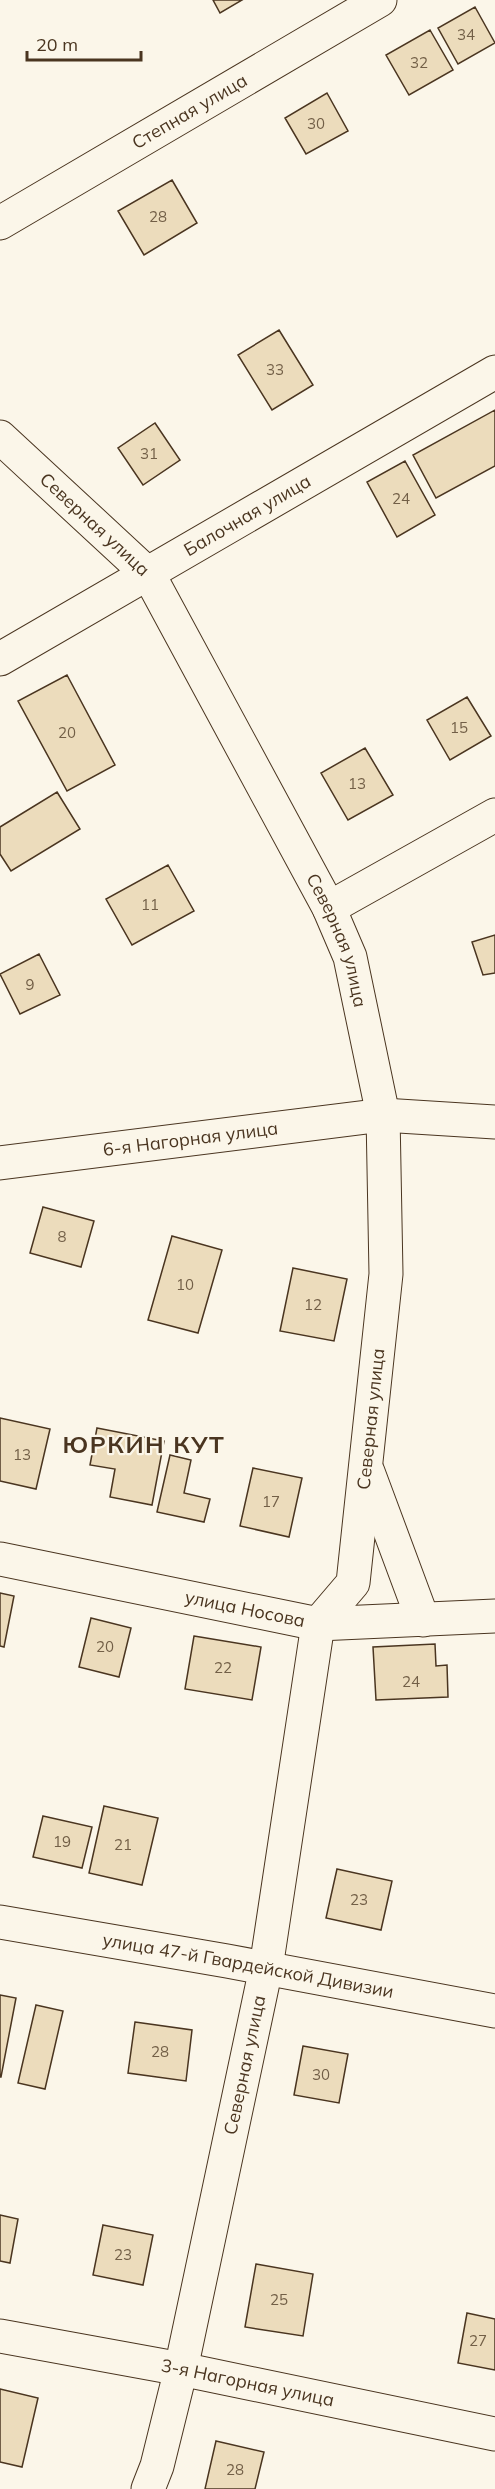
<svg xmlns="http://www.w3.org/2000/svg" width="495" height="2489" font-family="Mulish,sans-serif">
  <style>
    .building { fill: #ecdcbc; stroke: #4a3520; stroke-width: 1.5 }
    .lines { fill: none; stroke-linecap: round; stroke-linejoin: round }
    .minor-casing { stroke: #4a3520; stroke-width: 35 }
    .major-casing { stroke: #4a3520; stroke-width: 35 }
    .minor { stroke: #fbf6e9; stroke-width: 33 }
    .major { stroke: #fbf6e9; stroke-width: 33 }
    .labels { text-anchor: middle; stroke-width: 4.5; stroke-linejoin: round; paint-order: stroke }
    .number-label { font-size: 15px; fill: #725f47 }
    .street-label { font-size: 18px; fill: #4a3520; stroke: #fbf6e9 }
    .district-label { font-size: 24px; font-weight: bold; letter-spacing: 1.5px; fill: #4a3520; stroke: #fbf6e9 }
  </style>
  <rect width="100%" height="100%" fill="#fbf6e9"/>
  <path class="building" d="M213,0h29l-22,13z
    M475,7l20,36 -37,21 -20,-36z
    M430,30l23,40 -44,25 -23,-40z
    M327,93l21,38 -42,23 -21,-36z
    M172,180l25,43 -53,32 -26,-44z
    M279,330l34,55 -41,25 -34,-55z
    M495,410v56l-59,32 -23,-43z
    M155,423l25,37 -37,25 -25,-37z
    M405,461l30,54 -38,22 -30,-55z
    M67,675l48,90 -48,26 -49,-90z
    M467,697l24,39 -41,24 -23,-40z
    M365,748l28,47 -45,25 -27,-47z
    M57,792l23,37 -69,42 -11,-17v-27z
    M168,865l26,46 -62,34 -26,-46z
    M495,935v38l-12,2 -11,-33z
    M39,954l21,41 -40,19 -20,-40z
    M43,1207l51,14 -13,46 -51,-14z
    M172,1236l50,14 -24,83 -50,-13z
    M293,1268l54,11 -13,62 -54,-10z
    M0,1418l50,11 -14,60 -36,-8z
    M97,1428l67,13 -12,64 -42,-8 5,-28 -25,-4z
    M170,1455l21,5 -7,33 26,6 -6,23 -47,-10z
    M253,1468l49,10 -13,59 -49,-11z
    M0,1593l14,3 -10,51 -4,-1z
    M91,1618l40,10 -12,49 -40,-10z
    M194,1636l67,11 -9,53 -67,-11z
    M435,1644l1,22 11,-1 1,32 -72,3 -3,-53z
    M104,1806l54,12 -16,67 -53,-12z
    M43,1816l49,11 -10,41 -49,-11z
    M337,1869l55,12 -11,49 -55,-12z
    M0,1995l16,3 -15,79h-1z
    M36,2005l27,6 -18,78 -27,-6z
    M135,2022l57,8 -6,51 -58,-8z
    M303,2046l45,8 -9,49 -45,-8z
    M0,2215l18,4 -8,44 -10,-2z
    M103,2225l50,10 -10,50 -50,-10z
    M256,2264l57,10 -10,62 -58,-9z
    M467,2313l28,6v51l-37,-7z
    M0,2389l38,9 -16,69 -22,-5z
    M216,2441l48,11 -9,37h-50z"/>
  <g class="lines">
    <defs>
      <g id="minor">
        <path id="s1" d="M0,223l380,-223"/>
        <path id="s2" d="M0,437l149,138 180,333 21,49 33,158 3,159 -33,309 -35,41 -52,344 -85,401 -24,97 -9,23"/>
        <path id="s3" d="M0,659l495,-287"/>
        <path d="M329,908l166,-93"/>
        <path id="s4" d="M0,1163l383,-48 112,7"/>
        <path d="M368,1472l55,148"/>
        <path id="s5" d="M0,1559l318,65 177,-8"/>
        <path id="s6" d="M0,2336l181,33 314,65"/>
      </g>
      <g id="major">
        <path id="s7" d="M0,1922l227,39 268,50"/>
      </g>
    </defs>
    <use href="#minor" class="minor-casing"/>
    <use href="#major" class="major-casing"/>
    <use href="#minor" class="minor"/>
    <use href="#major" class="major"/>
  </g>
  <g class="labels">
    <g class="number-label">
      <text x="466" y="40">34</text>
      <text x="419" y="68">32</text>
      <text x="316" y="129">30</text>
      <text x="158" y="222">28</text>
      <text x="275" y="375">33</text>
      <text x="149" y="459">31</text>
      <text x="401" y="504">24</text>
      <text x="459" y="733">15</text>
      <text x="67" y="738">20</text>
      <text x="357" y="789">13</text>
      <text x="150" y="910">11</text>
      <text x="30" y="990">9</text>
      <text x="62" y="1242">8</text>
      <text x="185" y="1290">10</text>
      <text x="313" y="1310">12</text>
      <text x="22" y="1460">13</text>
      <text x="271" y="1507">17</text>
      <text x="105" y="1652">20</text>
      <text x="223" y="1673">22</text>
      <text x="411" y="1687">24</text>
      <text x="62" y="1847">19</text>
      <text x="123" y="1850">21</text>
      <text x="359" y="1905">23</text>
      <text x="160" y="2057">28</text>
      <text x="321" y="2080">30</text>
      <text x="123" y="2260">23</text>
      <text x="279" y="2305">25</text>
      <text x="478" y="2346">27</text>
      <text x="235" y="2475">28</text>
    </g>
    <g class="street-label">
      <text dy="6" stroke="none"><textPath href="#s1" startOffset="220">Степная улица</textPath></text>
      <text dy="6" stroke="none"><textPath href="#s3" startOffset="286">Балочная улица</textPath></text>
      <text dy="6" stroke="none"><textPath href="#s2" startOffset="129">Северная улица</textPath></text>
      <text dy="6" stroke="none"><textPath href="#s2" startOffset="615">Северная улица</textPath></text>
      <text dy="6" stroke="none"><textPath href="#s4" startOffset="192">6-я Нагорная улица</textPath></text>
      <text transform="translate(371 1419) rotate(-84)" y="6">Северная улица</text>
      <text dy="6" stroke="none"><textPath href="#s5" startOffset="250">улица Носова</textPath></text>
      <text dy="6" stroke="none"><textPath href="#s7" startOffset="252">улица 47-й Гвардейской Дивизии</textPath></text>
      <text transform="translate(245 2065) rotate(-78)" y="6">Северная улица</text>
      <text dy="6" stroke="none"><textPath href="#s6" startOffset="252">3-я Нагорная улица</textPath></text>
    </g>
    <g class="district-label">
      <text x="144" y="1453">ЮРКИН КУТ</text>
    </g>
  </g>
  <path d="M27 51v9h114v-9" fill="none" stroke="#4a3520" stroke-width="3"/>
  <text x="36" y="51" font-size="18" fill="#4a3520" stroke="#fbf6e9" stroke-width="4.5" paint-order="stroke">20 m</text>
</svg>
